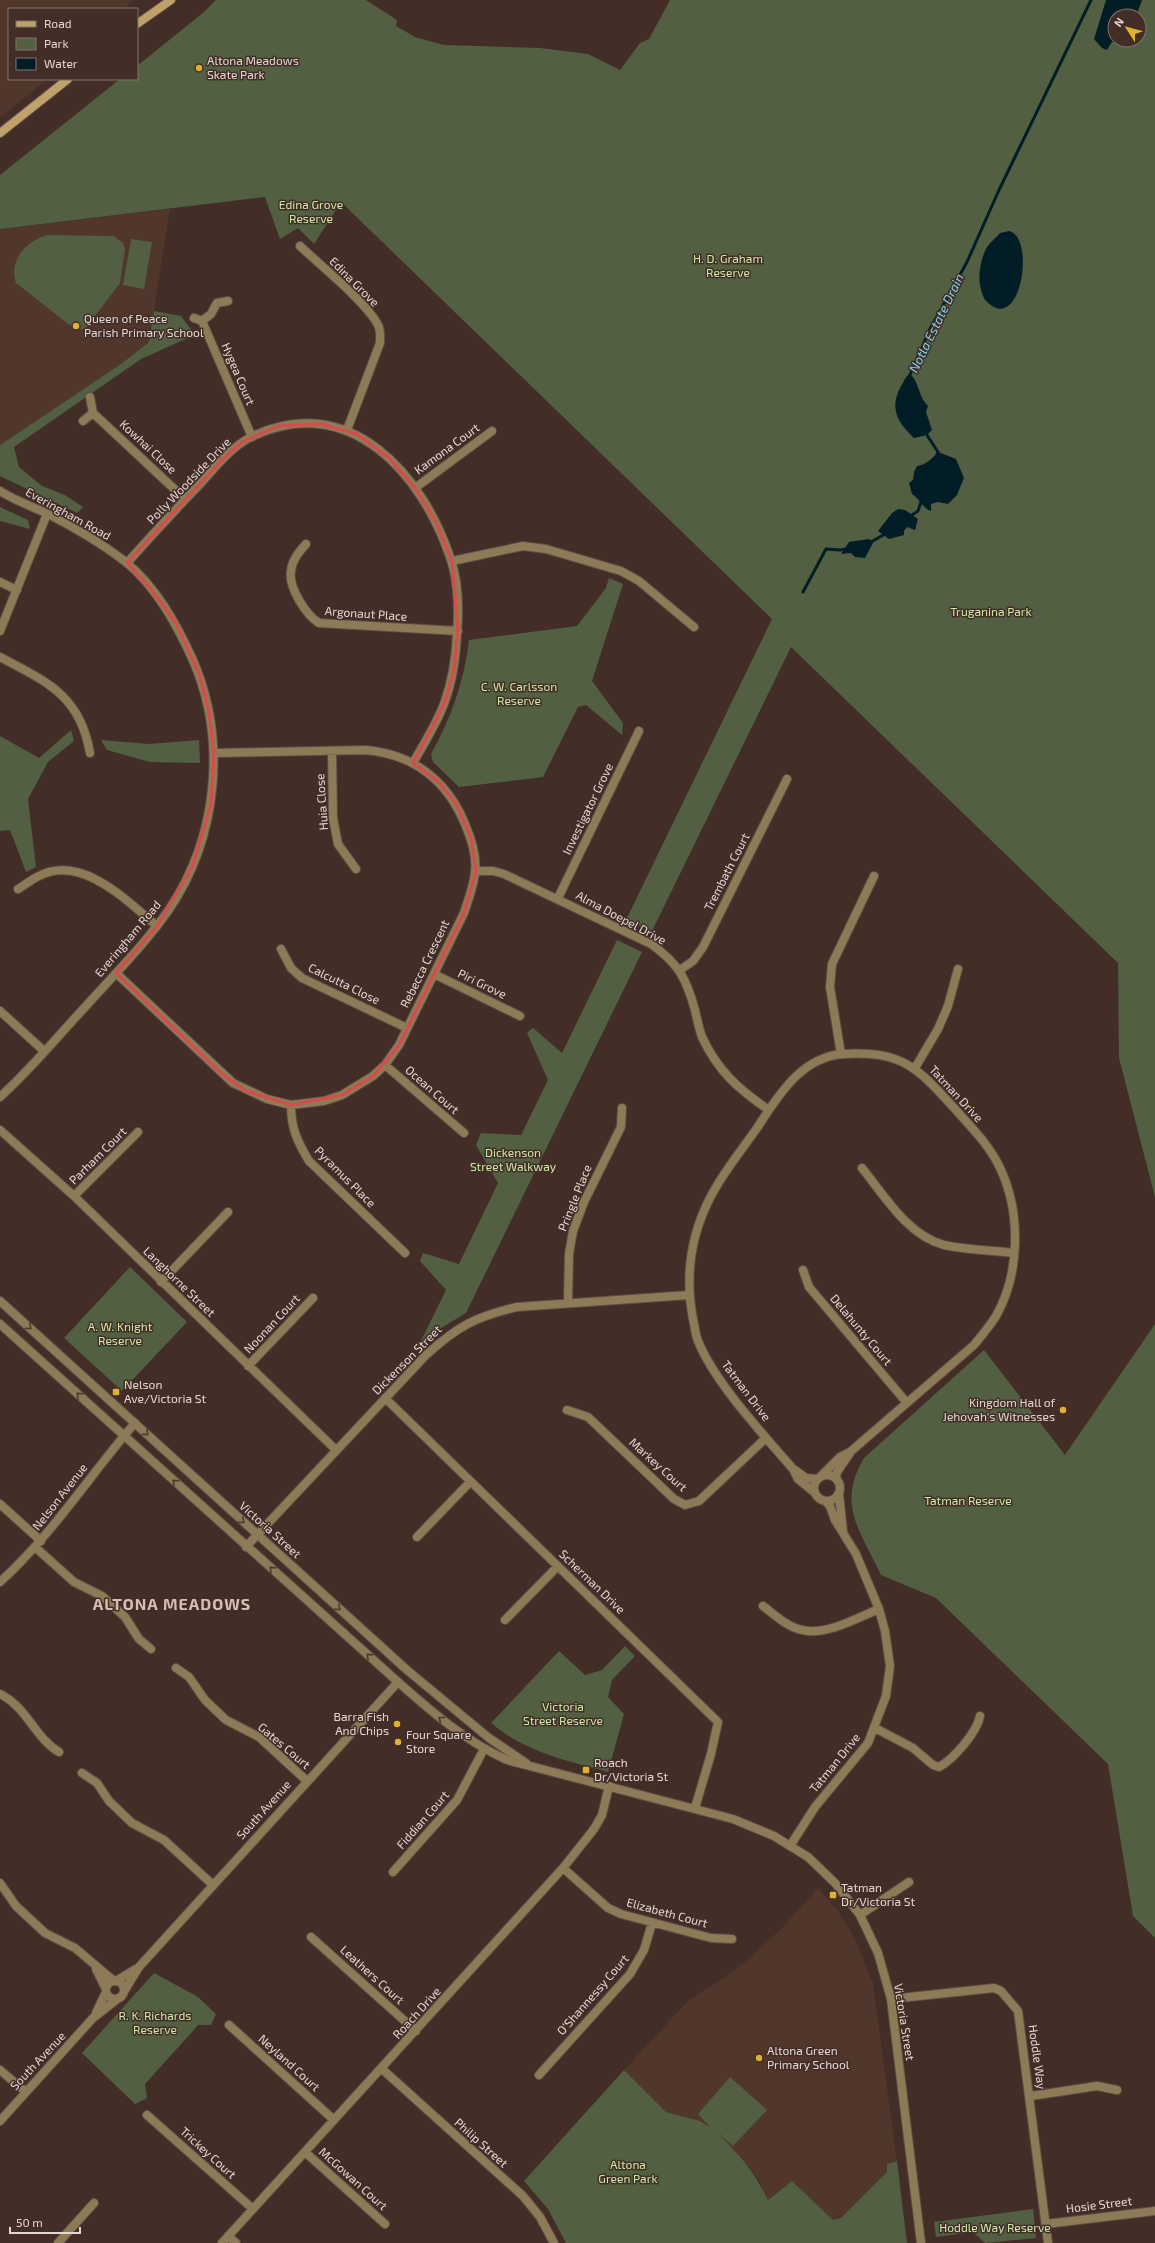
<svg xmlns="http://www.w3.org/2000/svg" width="1155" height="2243" font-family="'Exo 2',sans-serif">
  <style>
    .built { fill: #50362b }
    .green { fill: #525f43; fill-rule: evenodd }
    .water { fill: #021d25 }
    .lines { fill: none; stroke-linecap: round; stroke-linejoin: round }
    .stream { stroke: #021d25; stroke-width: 3 }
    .minor-casing { stroke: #5f4c45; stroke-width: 10 }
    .tertiary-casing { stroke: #5f4c45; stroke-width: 10 }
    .secondary-casing { stroke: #5f4c45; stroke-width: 10 }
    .minor { stroke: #8d7b58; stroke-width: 8 }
    .tertiary { stroke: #8d7b58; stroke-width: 8 }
    .secondary { stroke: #bfa269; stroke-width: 8 }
    .oneway { stroke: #4d3a2e }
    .marked { fill: none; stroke: #d94b4a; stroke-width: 3; stroke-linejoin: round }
    .poi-dot { fill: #dfb133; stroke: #422e26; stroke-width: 1.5 }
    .labels { text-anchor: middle; stroke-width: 3; stroke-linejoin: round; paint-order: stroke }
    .poi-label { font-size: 12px; fill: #e4d7d2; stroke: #422e26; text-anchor: start }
    .park-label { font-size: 12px; fill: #cdeaa9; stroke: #422e26 }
    .street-label { font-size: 12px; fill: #e4d7d2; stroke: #422e26 }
    .water-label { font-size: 13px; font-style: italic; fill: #80d5f1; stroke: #422e26 }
    .district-label { font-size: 16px; font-weight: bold; letter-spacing: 1px; fill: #d7beb4; stroke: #422e26 }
  </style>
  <rect width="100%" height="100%" fill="#422e26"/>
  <path class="built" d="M0,0h133l-9,9h-115v70h39l-48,38z
    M170,209l-21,133 -28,22 -121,81v-216z
    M818,1888l20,23 17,27 18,46 24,177 -6,1 -4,10 -46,46 -8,2 -41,-39 -24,19 -9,-20 -26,-32 -21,-21 -12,-6 -34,-9 -42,-42 64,-69 48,-31 44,-40z"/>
  <path class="green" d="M216,0h150l31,20 -1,6 19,11 29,8 96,3 48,6 32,16 20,-27 9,-4 21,-39h485v1197l-36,-139 -1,-95 -327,-316 -139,284 -26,-11 146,-301 -431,-417 -27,42 -16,-16 -18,11 -15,-42 -265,32v-54l120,-96h17v-13l67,-54zM1115,16h24v24h-24z
    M48,235l66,1 9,7 2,6 -5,34 -35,46 -9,1 -60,-47c-8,-23 11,-43 32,-48z
    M131,239l21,3 -8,47 -21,-4z
    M154,311l27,5 17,23 -8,-2 -49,22 -127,88 5,20 23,19 23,9 18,12 -6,6 -77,-37v-31l121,-81 28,-22z
    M0,507l28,13 2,9 -30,-8z
    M609,578l14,6 -31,97 31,42 -1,12 -36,-30 -8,2 -35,70 -84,10 -26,-25 -2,-8c20,-36 33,-72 38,-114l108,-14 29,-38z
    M71,730l3,11 -26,21 -20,37 8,68 -10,5 -16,-42 -10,1v-95l39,22z
    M101,740l48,4 50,-4 1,23 -50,-1 -43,-12z
    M617,940l25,12 -176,361 -25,15 -24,21 29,-59 -26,-29 3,-8 36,11 39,-81 -22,-38 5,-12 40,2 27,-55 -21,-47 6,-5 29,25z
    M130,1267l57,55 -65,69 -58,-53z
    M1155,1324v614l-22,-22 -25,-152 -172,-166 -55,-23c-20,-43 -45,-70 -17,-117l120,-108 81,105z
    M625,1646l10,10 -23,24 -4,17 16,17 -16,58c-43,-12 -83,-20 -117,-49l68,-72 26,24 17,-5z
    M154,1973l44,24 18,17 -5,11h-13l-6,7 -47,52 2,14 -12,6 -53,-51z
    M624,2070l42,42 34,9 10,6 -12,-13 32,-37 37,33 -34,36 -16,-14c24,25 36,37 51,68l24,-19 41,39 8,-2 46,-46v-8l10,-3 10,82h-341l-18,-34 -24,-28z
    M1033,2209l3,29 -51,5 -12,-11 -37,5 -2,-15z"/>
  <path class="water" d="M1106,0h36l-6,16h-21v24h4l-1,3 -6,-1 -5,8 -5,-2 -8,-9z
    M1009,231c25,5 14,91 -15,76 -10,-5 -12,-12 -14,-22 -2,-10 1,-27 6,-36 3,-6 10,-11 14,-16z
    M910,374c9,7 8,22 18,32l-2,6 6,18 -5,5 -13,3c-17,-16 -25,-30 -13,-52 3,-4 4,-10 9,-12z
    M938,452l18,7 8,19 -7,17 -9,9 -10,-2 -7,2v7c-9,-3 -11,-12 -19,-17l-3,-11 4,-3 1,-8 3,-6c7,0 17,-9 21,-14z
    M898,509l7,1 13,9 -3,11 -8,-3 -3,4v4l-15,4 -11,-8 14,-18z
    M868,539l6,2 -9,17 -10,-1 -4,-4 -10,1 8,-12z"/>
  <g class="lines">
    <path class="stream" d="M909,377l21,-48 37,-67 32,-72 92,-190
      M925,432l13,20 -1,3
      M909,517l9,-6 3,-9
      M871,542l14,-8
      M803,592l23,-43 14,1 6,-1"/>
    <defs>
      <path id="minor" d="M300,246c20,19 67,57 78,79 3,6 2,12 2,18l-33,87
        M194,318l8,3 9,-7 6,-11 11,-2
        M202,321l50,116
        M93,413l92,86
        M83,421l10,-8 -3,-16
        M415,488l77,-57
        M306,544c-7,8 -14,16 -15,27 -3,16 15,44 28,52l139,8
        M452,561l71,-15 23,3 75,22 18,10 55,46
        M127,563c24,-27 49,-54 74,-80 15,-17 31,-37 52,-47 97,-45 170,38 198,124 7,21 8,50 6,73 -1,23 -4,46 -12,68 -7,21 -21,42 -32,62
        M0,582l17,8
        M0,631l47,-117
        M0,657c47,25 80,38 90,96
        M332,751l1,67 5,26 18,25
        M476,871h17l11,3 147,70c28,20 35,34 44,66 2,9 4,19 7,27 16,34 36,52 67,73
        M18,889c7,-4 14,-10 21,-13 43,-22 88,25 118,50
        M558,898l81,-167
        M281,949l10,19 11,10 105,50
        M680,970l13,-9 10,-14 84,-168
        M116,973l117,110 34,16 24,6 33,-4 18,-6 31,-19 12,-11 14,-20 65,-132c4,-13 10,-27 11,-41 2,-16 -4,-34 -10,-48 -18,-44 -52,-70 -100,-74l-151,3
        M434,974l86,42
        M0,1011l44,40
        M841,1054l-11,-67 2,-23 42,-88
        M385,1065l79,68
        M915,1068l23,-39 10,-23 10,-37
        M291,1105c0,23 6,36 18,56l96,92
        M0,1130l74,66 262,254
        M862,1168c22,27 46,68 82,77 22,5 47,5 70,8
        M74,1196l64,-64
        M803,1270l6,17 98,116
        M161,1282l67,-70
        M568,1302l1,-48 4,-23 11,-29 37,-75 1,-19
        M248,1366l65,-68
        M385,1398l333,324 -7,32 -16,54
        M567,1410l21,7 86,82 11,6 14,-4 67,-63
        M795,1470l11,8 11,1
        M814 1488a13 13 0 1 1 26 0a13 13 0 1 1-26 0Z
        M836,1478l1,-6 13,-19
        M815,1493l-17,-14 -5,-10c-30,-35 -78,-86 -95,-128 -3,-7 -3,-15 -5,-22 -8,-42 -3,-81 16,-119 12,-25 32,-49 48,-72 21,-32 44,-71 86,-74 59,-4 75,14 112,55 17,19 36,38 46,61 20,44 19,104 -5,146 -6,10 -14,19 -22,29l-124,107 -10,5 -19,19
        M839,1494l4,37
        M0,1504l41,37
        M257,1535l169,-180c32,-29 49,-38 91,-48l172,-12
        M417,1537l53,-55
        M35,1547l39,35 28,14 23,21 14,22 12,10
        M0,1582c52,-47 89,-106 135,-159
        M763,1606c12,9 24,21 39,24 24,6 55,-12 77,-21
        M505,1620l53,-54
        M176,1668l13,9 16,23 21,20 33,17 48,44
        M0,1694c27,13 35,44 59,58
        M875,1728l38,20 20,17 6,2c15,-8 38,-35 41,-51
        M82,1773l15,10 12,18 23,22 32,17 49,45
        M790,1846l25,-39 53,-64 18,-47 4,-30 -5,-35 -6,-22 -23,-55 -21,-34 -5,-14 -5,-5
        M563,1868l45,40 13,6 90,24 21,1
        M393,1872l64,-72 27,-51
        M0,1883l16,23 29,27 30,15 39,33
        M860,1915l49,-33
        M311,1937l105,94
        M96,1969l10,20
        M106 1990a9 9 0 1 1 18 0a9 9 0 1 1-18 0Z
        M116,1981l20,-12
        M125,1990l14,-23 259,-285
        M891,1999l103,-11 7,3 17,20 30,232
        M96,2013l10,-21
        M229,2025l105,95
        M382,2069l141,127 17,21 14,26
        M0,2070l26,22
        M539,2075l91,-101 14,-24 8,-27
        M1031,2096l66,-10 20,4
        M147,2115l106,94
        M0,2121l93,-103 23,-18
        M305,2152l80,72
        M1046,2224l109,-13
        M228,2236l8,7
        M58,2243l36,-40
        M222,2243l341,-375 31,-39 8,-14 7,-29"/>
      <path id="tertiary" d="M0,491c14,9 31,15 46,22 28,14 55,30 80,49 30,25 50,61 66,96 36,81 26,180 -24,253 -24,34 -54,64 -82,95 -28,30 -55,63 -86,91
        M0,1301l407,369 82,68 37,25
        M0,1324l398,358c34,30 67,59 109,78l226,59 41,17 34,21 27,26 25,32 18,38 13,46 30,244
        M246,1547l11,-12"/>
      <path id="secondary" d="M137,24l34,-24
        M0,133l68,-54"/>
    </defs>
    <use href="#minor" class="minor-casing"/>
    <use href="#tertiary" class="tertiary-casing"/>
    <use href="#secondary" class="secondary-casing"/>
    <use href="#minor" class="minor"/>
    <use href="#tertiary" class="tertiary"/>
    <use href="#secondary" class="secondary"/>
  </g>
  <defs><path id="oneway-chevron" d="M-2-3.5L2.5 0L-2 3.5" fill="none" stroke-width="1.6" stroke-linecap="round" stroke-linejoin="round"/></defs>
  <g class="oneway">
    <use href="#oneway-chevron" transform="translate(29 1327) rotate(42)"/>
    <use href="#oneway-chevron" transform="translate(79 1395) rotate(-138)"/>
    <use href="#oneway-chevron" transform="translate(146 1433) rotate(42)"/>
    <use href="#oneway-chevron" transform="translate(175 1482) rotate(-138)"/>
    <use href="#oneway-chevron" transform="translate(242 1521) rotate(42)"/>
    <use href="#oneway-chevron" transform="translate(272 1569) rotate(-138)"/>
    <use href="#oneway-chevron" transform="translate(338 1608) rotate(42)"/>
    <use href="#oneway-chevron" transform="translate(369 1656) rotate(-138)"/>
    <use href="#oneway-chevron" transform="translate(441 1719) rotate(-142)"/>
  </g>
  <path class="marked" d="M321,424l36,10 32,24 26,30 21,34 16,39 6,70 -4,38 -9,33 -32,61 26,19 18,23 14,33 5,33 -12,42 -65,132 -26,31 -31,19 -51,10 -45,-14 -24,-17 -106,-101 41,-47 35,-59 19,-63 3,-48 -5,-45 -10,-37 -23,-51 -26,-35 -23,-25 99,-107 18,-15 34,-15z"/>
  <g class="poi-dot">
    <circle cx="199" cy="68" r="4"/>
    <circle cx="76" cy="326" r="4"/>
    <rect x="112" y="1388" width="8" height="8" rx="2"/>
    <circle cx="1063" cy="1410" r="4"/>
    <circle cx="397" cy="1724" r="4"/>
    <circle cx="398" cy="1742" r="4"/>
    <rect x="582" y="1766" width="8" height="8" rx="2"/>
    <rect x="829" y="1891" width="8" height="8" rx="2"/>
    <circle cx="759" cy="2058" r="4"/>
  </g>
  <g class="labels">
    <g class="poi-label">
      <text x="207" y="65">Altona Meadows<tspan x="207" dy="14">Skate Park</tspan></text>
      <text x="84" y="323">Queen of Peace<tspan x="84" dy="14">Parish Primary School</tspan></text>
      <text x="124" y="1389">Nelson<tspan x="124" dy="14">Ave/Victoria St</tspan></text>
      <text x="1055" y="1407" text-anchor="end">Kingdom Hall of<tspan x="1055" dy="14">Jehovah's Witnesses</tspan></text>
      <text x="389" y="1721" text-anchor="end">Barra Fish<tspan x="389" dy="14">And Chips</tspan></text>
      <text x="406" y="1739">Four Square<tspan x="406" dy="14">Store</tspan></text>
      <text x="594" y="1767">Roach<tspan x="594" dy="14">Dr/Victoria St</tspan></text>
      <text x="841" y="1892">Tatman<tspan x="841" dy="14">Dr/Victoria St</tspan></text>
      <text x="767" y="2055">Altona Green<tspan x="767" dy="14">Primary School</tspan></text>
    </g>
    <g class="park-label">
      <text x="311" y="209">Edina Grove<tspan x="311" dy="14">Reserve</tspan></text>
      <text x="728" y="263">H. D. Graham<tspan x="728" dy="14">Reserve</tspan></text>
      <text x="991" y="616">Truganina Park</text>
      <text x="519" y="691">C. W. Carlsson<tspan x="519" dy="14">Reserve</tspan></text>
      <text x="513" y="1157">Dickenson<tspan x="513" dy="14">Street Walkway</tspan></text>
      <text x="120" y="1331">A. W. Knight<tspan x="120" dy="14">Reserve</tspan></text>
      <text x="968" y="1505">Tatman Reserve</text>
      <text x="563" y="1711">Victoria<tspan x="563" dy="14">Street Reserve</tspan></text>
      <text x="155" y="2020">R. K. Richards<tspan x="155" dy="14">Reserve</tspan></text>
      <text x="628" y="2169">Altona<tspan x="628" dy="14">Green Park</tspan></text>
      <text x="995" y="2232">Hoddle Way Reserve</text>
    </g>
    <g class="street-label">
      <text transform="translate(354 282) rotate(45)" y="4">Edina Grove</text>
      <text transform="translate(238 374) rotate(67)" y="4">Hygea Court</text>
      <text transform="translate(148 447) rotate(43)" y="4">Kowhai Close</text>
      <text transform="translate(447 449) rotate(-36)" y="4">Kamona Court</text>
      <text transform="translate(189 481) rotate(-46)" y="4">Polly Woodside Drive</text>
      <text transform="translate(68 514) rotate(29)" y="4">Everingham Road</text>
      <text transform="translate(366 614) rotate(4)" y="4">Argonaut Place</text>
      <text transform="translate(322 802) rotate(-94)" y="4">Huia Close</text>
      <text transform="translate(588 809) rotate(-64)" y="4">Investigator Grove</text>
      <text transform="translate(727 872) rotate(-63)" y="4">Trembath Court</text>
      <text transform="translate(621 918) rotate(28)" y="4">Alma Doepel Drive</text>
      <text transform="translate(128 939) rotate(-50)" y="4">Everingham Road</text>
      <text transform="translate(425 964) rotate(-64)" y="4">Rebecca Crescent</text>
      <text transform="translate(344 984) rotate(26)" y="4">Calcutta Close</text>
      <text transform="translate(482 984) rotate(26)" y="4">Piri Grove</text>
      <text transform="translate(432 1090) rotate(41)" y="4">Ocean Court</text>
      <text transform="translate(956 1094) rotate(47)" y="4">Tatman Drive</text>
      <text transform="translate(98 1156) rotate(-45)" y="4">Parham Court</text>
      <text transform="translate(345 1177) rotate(45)" y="4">Pyramus Place</text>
      <text transform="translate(575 1198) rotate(-68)" y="4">Pringle Place</text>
      <text transform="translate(179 1282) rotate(44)" y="4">Langhorne Street</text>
      <text transform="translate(272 1324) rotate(-47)" y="4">Noonan Court</text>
      <text transform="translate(861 1330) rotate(50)" y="4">Delahunty Court</text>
      <text transform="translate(407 1360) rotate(-45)" y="4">Dickenson Street</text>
      <text transform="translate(746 1391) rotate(53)" y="4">Tatman Drive</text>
      <text transform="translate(658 1465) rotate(42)" y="4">Markey Court</text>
      <text transform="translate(60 1497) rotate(-52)" y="4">Nelson Avenue</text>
      <text transform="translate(270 1530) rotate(42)" y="4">Victoria Street</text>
      <text transform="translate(592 1582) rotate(44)" y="4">Scherman Drive</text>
      <text transform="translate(284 1746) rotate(40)" y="4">Gates Court</text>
      <text transform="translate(835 1763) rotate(-51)" y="4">Tatman Drive</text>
      <text transform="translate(264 1810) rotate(-48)" y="4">South Avenue</text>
      <text transform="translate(423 1820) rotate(-49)" y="4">Fiddian Court</text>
      <text transform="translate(667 1913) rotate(15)" y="4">Elizabeth Court</text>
      <text transform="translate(372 1975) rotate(42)" y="4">Leathers Court</text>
      <text transform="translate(593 1995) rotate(-49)" y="4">O'Shannessy Court</text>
      <text transform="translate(417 2013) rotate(-48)" y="4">Roach Drive</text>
      <text transform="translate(904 2022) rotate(81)" y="4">Victoria Street</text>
      <text transform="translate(1037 2057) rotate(82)" y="4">Hoddle Way</text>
      <text transform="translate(38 2061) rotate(-47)" y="4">South Avenue</text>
      <text transform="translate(289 2063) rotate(42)" y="4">Neyland Court</text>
      <text transform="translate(481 2143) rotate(42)" y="4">Philip Street</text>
      <text transform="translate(208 2153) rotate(42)" y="4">Trickey Court</text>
      <text transform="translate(353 2179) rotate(42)" y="4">McGowan Court</text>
      <text transform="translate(1099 2205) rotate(-7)" y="4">Hosie Street</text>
    </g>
    <g class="water-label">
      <text transform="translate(936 323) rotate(-64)" y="5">Notla Estate Drain</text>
    </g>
    <g class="district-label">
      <text x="172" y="1610">ALTONA MEADOWS</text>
    </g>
  </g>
  <rect x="8" y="8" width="130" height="72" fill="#422e26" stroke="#83726b"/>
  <rect x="16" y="21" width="20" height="6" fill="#bfa269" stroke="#83726b"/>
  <text x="44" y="28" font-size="12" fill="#e4d7d2">Road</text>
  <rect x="16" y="38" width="20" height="12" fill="#525f43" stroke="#83726b"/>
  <text x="44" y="48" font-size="12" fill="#e4d7d2">Park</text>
  <rect x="16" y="58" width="20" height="12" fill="#021d25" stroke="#83726b"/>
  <text x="44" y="68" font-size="12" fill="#e4d7d2">Water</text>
  <g transform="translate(1127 28) rotate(306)"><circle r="19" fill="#422e26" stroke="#83726b"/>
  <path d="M0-3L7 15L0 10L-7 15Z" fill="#dfb133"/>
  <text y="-6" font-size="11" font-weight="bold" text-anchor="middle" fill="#e4d7d2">N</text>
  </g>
  <path d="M10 2227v6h70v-6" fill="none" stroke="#e4d7d2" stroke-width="2"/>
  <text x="16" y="2227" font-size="12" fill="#e4d7d2" stroke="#422e26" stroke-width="3" paint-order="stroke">50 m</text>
</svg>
